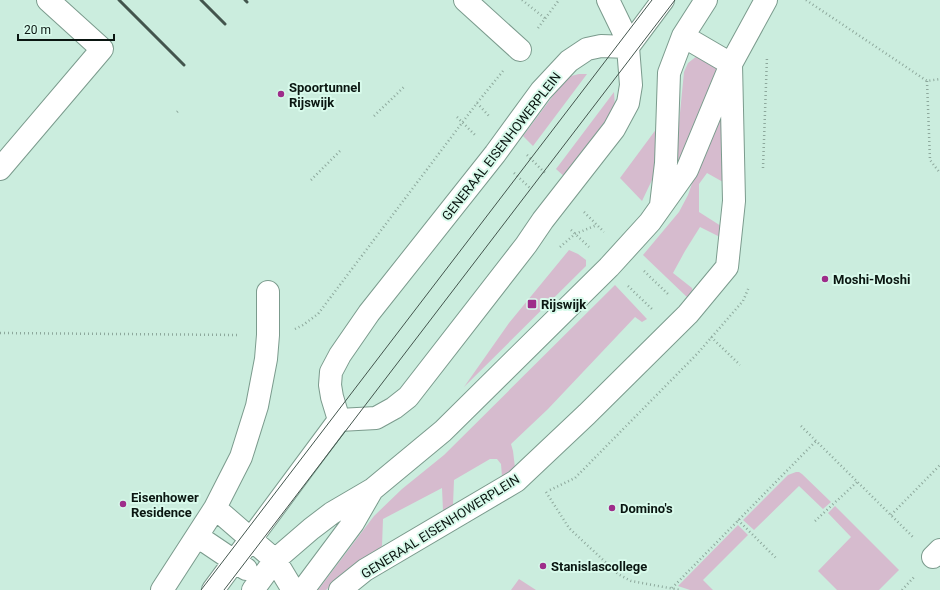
<svg xmlns="http://www.w3.org/2000/svg" width="940" height="590" font-family="Roboto,sans-serif">
  <style>
    .grass { fill: #d6bbce }
    .lines { fill: none; stroke-linecap: round; stroke-linejoin: round }
    .minor-casing { stroke: #7b9b8d; stroke-width: 24 }
    .path { stroke: #8da89c; stroke-width: 2.5; stroke-dasharray: 1 3; stroke-linecap: butt }
    .minor { stroke: #fff; stroke-width: 22 }
    .tram { stroke: #43554d; stroke-width: 1 }
    .rail { stroke: #43554d; stroke-width: 3 }
    .poi-dot { fill: #9e2d8a; stroke: #d8faeb; stroke-width: 1.5 }
    .labels { text-anchor: middle; stroke-width: 4; stroke-linejoin: round; paint-order: stroke }
    .poi-label { font-size: 13px; font-weight: bold; fill: #0a1611; stroke: #d8faeb; text-anchor: start }
    .street-label { font-size: 13px; fill: #0a1611; stroke: #d8faeb }
  </style>
  <rect width="100%" height="100%" fill="#cbedde"/>
  <path class="grass" d="M697,56l26,8 -45,110 -3,-10 9,-92 4,-9z
    M579,74h8l-54,72 -10,-10 41,-55 7,-5z
    M614,92l1,16 -3,6 -46,64 -10,-9z
    M719,115l5,3 -1,64 -16,-9 -8,11v28l22,14 -1,11 -20,-10 -15,24 -12,22 19,15 1,4 -4,7 -46,-44 36,-43 9,-17 7,-20z
    M660,124l-4,39 -4,17 -10,21 -22,-23z
    M569,250l9,4 8,6v6l-122,121 45,-64z
    M615,285l32,34 -5,3 -7,-5 -87,92 -37,35 2,7 3,25 -14,1 -1,-13 -4,-5h-7l-36,21 -1,25 -10,6 -1,-23 -59,31 -1,27 -42,31 -14,13h-8l56,-74 28,-27 42,-34z
    M796,472h3l3,2 29,28 -8,7 -24,-23 -45,44 -11,-10 45,-45z
    M835,506l64,64 -20,20h-42l-19,-19 33,-34 -23,-24z
    M738,525l10,10 -45,45 10,10h-23l-12,-4z
    M519,579l17,11h-25z"/>
  <g class="lines">
    <defs>
      <path id="minor" d="M465,0l55,50
        M628,47l35,-47
        M0,169l102,-120 -54,-49
        M661,205l5,-42 3,-90 14,-37 23,-36
        M339,420l37,-2 18,-10 14,-11 118,-152 17,-25 71,-91 14,-26 3,-18 -3,-38 -3,-12 -17,-35
        M339,420l-7,-23 -2,-12 1,-13 9,-17 29,-42 126,-159 46,-63 28,-30 18,-12 14,-3 27,1
        M215,508l60,52 18,30
        M197,536l49,33
        M933,557l7,-7
        M162,590l53,-82 26,-51 16,-51 9,-47 2,-24v-43
        M213,590l126,-170
        M253,590l22,-30 36,-31 21,-16 41,-24 70,-58 166,-164 41,-45 37,-52 44,-106 35,-64
        M303,590l50,-67 19,-33
        M340,590l25,-20 151,-89 71,-67 101,-100 39,-47 7,-66 -3,-137 -48,-28"/>
    </defs>
    <use href="#minor" class="minor-casing"/>
    <path class="path" d="M522,0l24,19
      M806,0l121,81 13,-2
      M538,28l21,-28
      M927,81l3,79 10,13
      M477,103l12,13
      M177,112l2,-2
      M374,116l31,-30
      M457,117l18,18
      M527,155l18,18
      M763,168l4,-111
      M514,173l17,16
      M311,180l30,-30
      M584,212l20,20
      M571,230l18,17
      M560,247l15,-13 22,-9
      M644,271l25,24
      M628,286l25,24
      M295,329l8,-4 15,-11 159,-211 26,-32
      M0,333l239,2
      M711,337l29,28
      M801,426l113,112
      M550,490l25,-12 122,-124 46,-53 6,-14
      M546,492l23,36 49,46 13,7 49,9
      M891,515l49,-50
      M738,520l39,39
      M815,521l42,-39
      M672,588l144,-147
      M902,590l13,-14"/>
    <use href="#minor" class="minor"/>
    <path class="tram" d="M201,590l451,-590
      M224,590l451,-590"/>
    <path class="rail" d="M119,0l65,65
      M201,0l24,24
      M245,0l2,2"/>
  </g>
  <g class="poi-dot">
    <circle cx="281" cy="94" r="4"/>
    <circle cx="825" cy="279" r="4"/>
    <rect x="527" y="299" width="10" height="10" rx="2"/>
    <circle cx="123" cy="504" r="4"/>
    <circle cx="612" cy="508" r="4"/>
    <circle cx="543" cy="566" r="4"/>
  </g>
  <g class="labels">
    <g class="poi-label">
      <text x="289" y="92">Spoortunnel<tspan x="289" dy="15">Rijswijk</tspan></text>
      <text x="833" y="284">Moshi-Moshi</text>
      <text x="541" y="309">Rijswijk</text>
      <text x="131" y="502">Eisenhower<tspan x="131" dy="15">Residence</tspan></text>
      <text x="620" y="513">Domino's</text>
      <text x="551" y="571">Stanislascollege</text>
    </g>
    <g class="street-label">
      <text transform="translate(501 146) rotate(-52)" y="5">GENERAAL EISENHOWERPLEIN</text>
      <text transform="translate(440 526) rotate(-32)" y="5">GENERAAL EISENHOWERPLEIN</text>
    </g>
  </g>
  <path d="M18 34v6h96v-6" fill="none" stroke="#0a1611" stroke-width="2"/>
  <text x="24" y="34" font-size="12" fill="#0a1611" stroke="#d8faeb" stroke-width="3" paint-order="stroke">20 m</text>
</svg>
